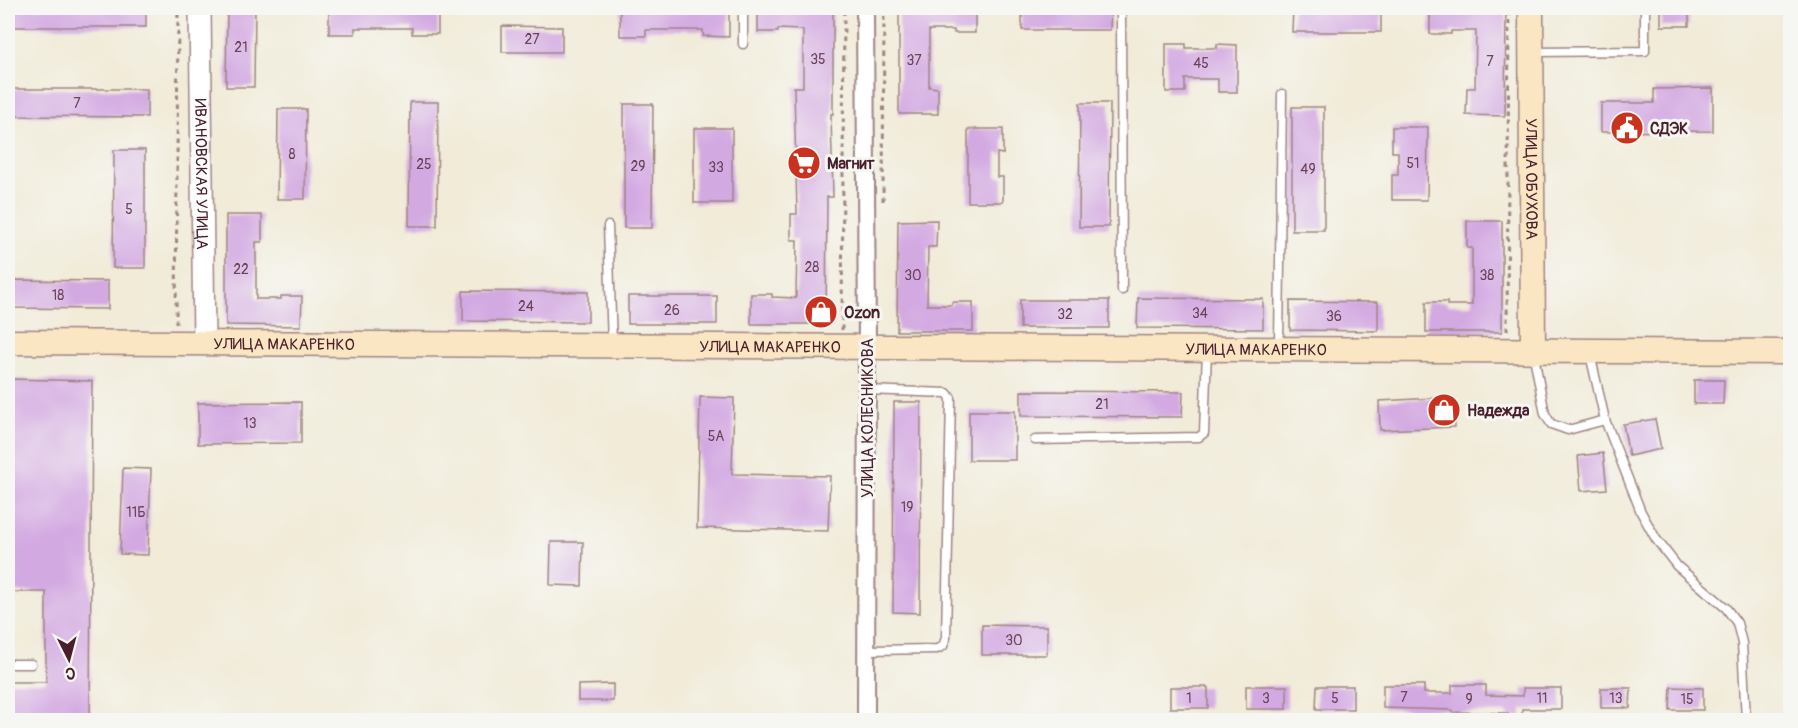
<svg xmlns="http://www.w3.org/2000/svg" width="1798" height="728" font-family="Pangolin,sans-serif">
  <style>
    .building { fill: #d3a9e2 }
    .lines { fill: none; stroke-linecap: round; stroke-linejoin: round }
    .service-casing { stroke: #9e8582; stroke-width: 11 }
    .minor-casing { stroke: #9e8582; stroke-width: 20 }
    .tertiary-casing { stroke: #9e8582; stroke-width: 24 }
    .secondary-casing { stroke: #9e8582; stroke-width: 27 }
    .path { stroke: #9e8582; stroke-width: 3; stroke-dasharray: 4.5 4.5; stroke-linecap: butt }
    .service { stroke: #fff; stroke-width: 8 }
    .minor { stroke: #fff; stroke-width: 16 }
    .tertiary { stroke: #fff; stroke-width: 21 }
    .secondary { stroke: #fbe6c4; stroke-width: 24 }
    .labels { text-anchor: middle; stroke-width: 6; stroke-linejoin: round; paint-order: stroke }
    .number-label { font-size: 14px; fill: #6c4259 }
    .poi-label { font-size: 16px; font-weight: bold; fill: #4a1f2b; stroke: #f6f6f2; text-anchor: start }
    .street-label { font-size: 16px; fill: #4a1f2b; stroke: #f6f6f2 }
  </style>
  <rect width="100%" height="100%" fill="#f6f6f2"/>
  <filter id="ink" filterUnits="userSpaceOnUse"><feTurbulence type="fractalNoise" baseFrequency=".0167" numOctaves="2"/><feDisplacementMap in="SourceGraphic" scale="12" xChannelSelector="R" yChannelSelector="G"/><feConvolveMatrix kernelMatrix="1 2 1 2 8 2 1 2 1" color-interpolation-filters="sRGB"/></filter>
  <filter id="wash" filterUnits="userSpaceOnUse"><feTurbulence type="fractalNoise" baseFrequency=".008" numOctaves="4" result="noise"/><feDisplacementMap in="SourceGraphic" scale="24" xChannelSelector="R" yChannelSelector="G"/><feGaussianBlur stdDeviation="1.35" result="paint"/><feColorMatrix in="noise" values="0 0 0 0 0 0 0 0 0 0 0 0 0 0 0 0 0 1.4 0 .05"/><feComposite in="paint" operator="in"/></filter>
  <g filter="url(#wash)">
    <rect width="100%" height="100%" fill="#f1ebd8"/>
    <g id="blocks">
      <path class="building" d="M8,8h138v19h-138z
        M227,8h28l-1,79h-28z
        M329,8h109v26h-26v-6h-57v6h-26z
        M620,8h109v29l-26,-1v-6h-57v6h-26z
        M758,8h75v106h-2l2,83h-6l-1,127h-75v-30h21v3l24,1 1,-58h-6v-26h6l-3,-127h9v-57l-25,-1v3h-20z
        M899,8h76v25h-21v-3h-25v57l9,1v26h-39z
        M1022,8h89l-1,22h-88z
        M1293,8h88v24h-89z
        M1430,8h76l-1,108 -39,-1 1,-27h8l1,-57h-25v3h-21z
        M1661,8h28v18h-28z
        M502,26l60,1v25h-60z
        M1166,44h20v4h31v-4l20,1v47h-19v-13h-33v13h-19z
        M1713,88v43l-112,1v-29h53v-14z
        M8,89h139v28l-139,-1z
        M410,102h28l-1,124h-28z
        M1080,103h30l-1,124h-30z
        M624,104h29l-1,124h-28z
        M1292,107h32v123h-32z
        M278,109h28l-1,90h-28z
        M1392,127h36l-1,73h-35v-25h6v-23h-6z
        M694,128h38v75h-38z
        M968,129h35v25l-6,-1v24h6v25h-35z
        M114,150h31v118h-32z
        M226,215h36v27h-6v57h25v-3h21l-1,30 -75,-1z
        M937,220l-1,27h-8l-1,58h25v-3h21v29h-76l1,-110z
        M1467,221h35v111h-76v-30h21v3h25v-57h-5z
        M8,280l100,1v28l-100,-1z
        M463,291l125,1v30l-125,-1z
        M628,296h89v28h-89z
        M1138,298l125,1v30l-126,-1z
        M1020,300h89v28h-89z
        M1290,301l88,1v29l-88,-1z
        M10,379l82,2 -2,339h-82v-38h38v-90h-36z
        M1694,380h30l-1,24h-29z
        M1021,391l162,1 -1,25 -161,-1z
        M700,397l34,1 -2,76 98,2 -2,55 -131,-3z
        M1453,397l2,30 -75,3 -1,-29z
        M301,402v41l-103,1v-41z
        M894,402h27l-1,211 -27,-1z
        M969,411h46v49h-46z
        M1655,419l6,30 -32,7 -6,-32z
        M1603,453l4,36 -26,2 -3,-35z
        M123,468l28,1 -3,86 -28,-1z
        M551,542h32l-1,44 -32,-1z
        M982,625l65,1v29h-65z
        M613,684v17h-35v-16z
        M1383,685h41v8h28v-8h34v10l37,1v-8h38v21h-39v8h-14v-4l-56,-1v-2l-69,-2z
        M1246,686h41v23h-41z
        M1317,686h36v23h-37z
        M1170,687h38v21h-38z
        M1671,687l32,1v22h-33z
        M1601,688h30l-1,20h-29z"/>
    </g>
  </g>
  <g filter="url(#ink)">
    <use href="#blocks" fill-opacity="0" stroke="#9e8582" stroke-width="1.5"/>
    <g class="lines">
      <defs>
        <path id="service" d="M743,8v36
          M1121,8l1,282
          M1534,52l111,-1v-43
          M608,226l4,119
          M1279,346l3,-252
          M1533,351l12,63 6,10 17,6 37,-10 -15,-66
          M1605,420l36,92 15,27 21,27 49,42 11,15 5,20 4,77
          M1035,440l164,-3 5,-4 3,-83
          M866,650l71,-1 6,-3 3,-8 5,-240 -4,-5 -80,-3
          M8,664h23"/>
        <path id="minor" d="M865,8l2,339 -1,373"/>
        <g id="tertiary">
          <path id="s1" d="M200,8l4,335"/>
        </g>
        <g id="secondary">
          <path id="s2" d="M1531,8l2,343"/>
          <path id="s3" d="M8,342l1782,10"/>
        </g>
      </defs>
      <use href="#service" class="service-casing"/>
      <use href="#minor" class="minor-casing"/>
      <use href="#tertiary" class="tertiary-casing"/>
      <use href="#secondary" class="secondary-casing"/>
      <path class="path" d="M883,201l1,-193
        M176,324l2,-316
        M842,330l2,-322
        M1507,331l2,-323"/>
      <use href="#service" class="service"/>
      <use href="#minor" class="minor"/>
      <use href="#tertiary" class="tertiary"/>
      <use href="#secondary" class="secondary"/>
    </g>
  </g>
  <defs>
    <symbol id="civic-disc" viewBox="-11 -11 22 22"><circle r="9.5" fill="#c8321e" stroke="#f6f6f2"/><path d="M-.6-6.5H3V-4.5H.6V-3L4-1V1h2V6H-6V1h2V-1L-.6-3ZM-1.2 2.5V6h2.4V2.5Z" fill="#fff"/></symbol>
    <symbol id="supermarket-disc" viewBox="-11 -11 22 22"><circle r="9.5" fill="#c8321e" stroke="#f6f6f2"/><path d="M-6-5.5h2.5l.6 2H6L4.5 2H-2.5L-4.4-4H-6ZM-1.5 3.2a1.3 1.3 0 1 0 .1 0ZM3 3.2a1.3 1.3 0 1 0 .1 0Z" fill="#fff"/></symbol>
    <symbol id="shop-disc" viewBox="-11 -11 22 22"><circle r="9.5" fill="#c8321e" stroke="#f6f6f2"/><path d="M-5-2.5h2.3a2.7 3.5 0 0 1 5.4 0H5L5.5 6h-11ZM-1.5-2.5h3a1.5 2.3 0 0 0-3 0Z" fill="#fff"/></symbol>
  </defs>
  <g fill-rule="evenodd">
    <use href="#civic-disc" x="1608" y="109" width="38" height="38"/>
    <use href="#supermarket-disc" x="785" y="144" width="38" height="38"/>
    <use href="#shop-disc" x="802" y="293" width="38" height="38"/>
    <use href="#shop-disc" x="1425" y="391" width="38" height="38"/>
  </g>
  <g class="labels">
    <g class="number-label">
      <text x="532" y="44">27</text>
      <text x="241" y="52">21</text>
      <text x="818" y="64">35</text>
      <text x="914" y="65">37</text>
      <text x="1490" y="66">7</text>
      <text x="1201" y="68">45</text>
      <text x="77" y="108">7</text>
      <text x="292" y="159">8</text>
      <text x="1413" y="168">51</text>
      <text x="424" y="169">25</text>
      <text x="638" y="171">29</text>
      <text x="716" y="172">33</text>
      <text x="1308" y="174">49</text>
      <text x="129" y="214">5</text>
      <text x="812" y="272">28</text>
      <text x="241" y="274">22</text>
      <text x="913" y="280">30</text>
      <text x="1487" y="280">38</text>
      <text x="58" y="300">18</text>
      <text x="526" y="311">24</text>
      <text x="672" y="315">26</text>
      <text x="1200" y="318">34</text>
      <text x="1065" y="319">32</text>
      <text x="1334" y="321">36</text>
      <text x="1102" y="409">21</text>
      <text x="250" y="428">13</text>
      <text x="716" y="441">5А</text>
      <text x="907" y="512">19</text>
      <text x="136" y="517">11Б</text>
      <text x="1014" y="645">30</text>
      <text x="1404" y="702">7</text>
      <text x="1189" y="703">1</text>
      <text x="1266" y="703">3</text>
      <text x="1335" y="703">5</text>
      <text x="1542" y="703">11</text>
      <text x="1616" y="703">13</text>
      <text x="1469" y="704">9</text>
      <text x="1687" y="704">15</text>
    </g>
    <g class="poi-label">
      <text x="1650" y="134">СДЭК</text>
      <text x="827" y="169">Магнит</text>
      <text x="844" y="318">Ozon</text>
      <text x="1467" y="416">Надежда</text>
    </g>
    <g class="street-label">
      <text dy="6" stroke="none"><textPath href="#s1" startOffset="166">ИВАНОВСКАЯ УЛИЦА</textPath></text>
      <text dy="6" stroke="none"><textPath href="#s2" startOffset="171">УЛИЦА ОБУХОВА</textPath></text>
      <text dy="6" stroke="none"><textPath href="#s3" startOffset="276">УЛИЦА МАКАРЕНКО</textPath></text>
      <text dy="6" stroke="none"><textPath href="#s3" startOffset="762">УЛИЦА МАКАРЕНКО</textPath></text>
      <text dy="6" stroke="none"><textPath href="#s3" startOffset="1248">УЛИЦА МАКАРЕНКО</textPath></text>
      <text transform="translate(867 418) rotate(-90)" y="6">УЛИЦА КОЛЕСНИКОВА</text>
    </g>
  </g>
  <rect width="1798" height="728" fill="none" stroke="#f6f6f2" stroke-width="30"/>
  <g transform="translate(69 659) rotate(174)" stroke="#f6f6f2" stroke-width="4.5" paint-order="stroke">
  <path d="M0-4.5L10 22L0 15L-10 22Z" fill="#4a1f2b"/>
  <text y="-9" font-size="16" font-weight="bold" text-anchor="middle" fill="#4a1f2b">С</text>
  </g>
</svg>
